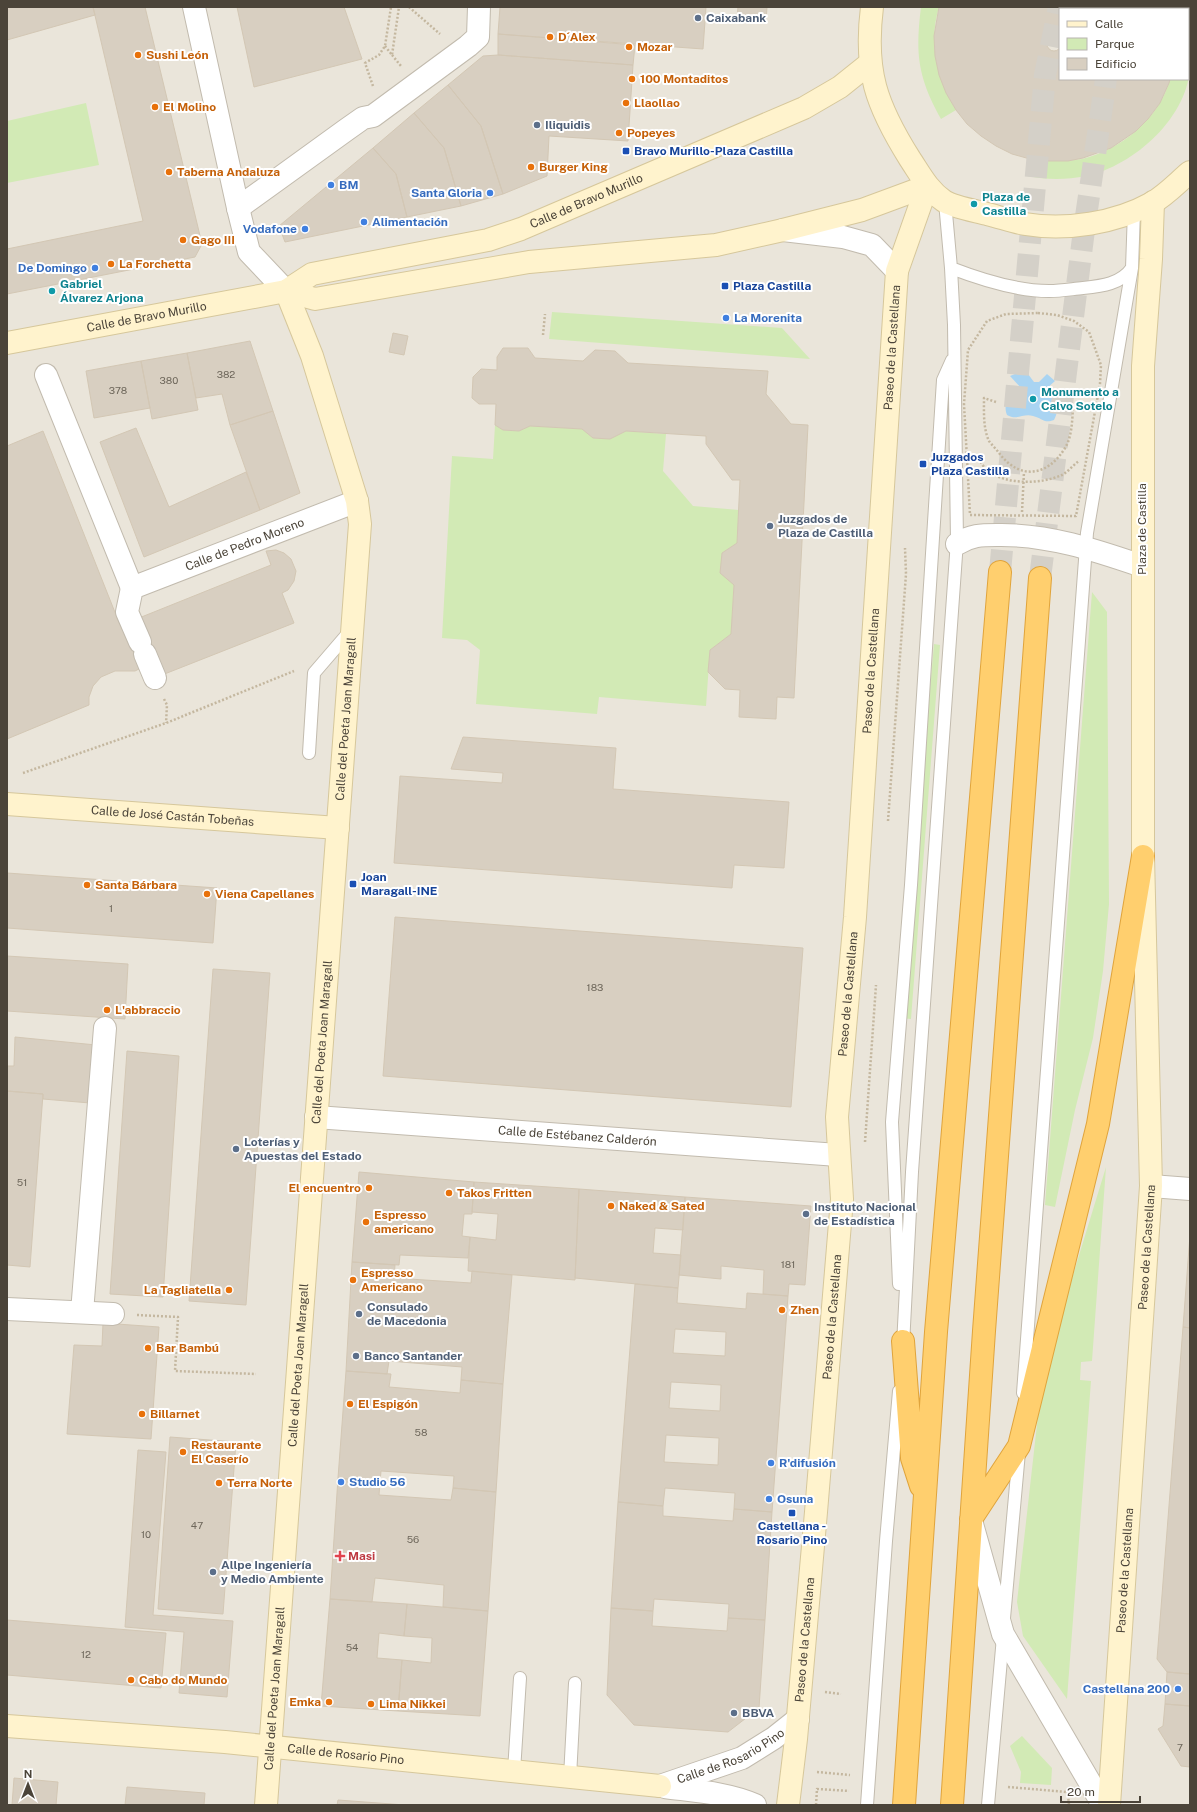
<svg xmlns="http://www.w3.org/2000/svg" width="1197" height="1812" font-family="'Public Sans',sans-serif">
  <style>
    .residential { fill: #eae5da; fill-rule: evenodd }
    .green { fill: #d2eab5 }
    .water { fill: #a9d4f2 }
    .building { fill: #d8cfc1; stroke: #d3c7b4; fill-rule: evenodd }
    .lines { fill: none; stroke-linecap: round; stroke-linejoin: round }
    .highway-tunnel { stroke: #d4d0c8; stroke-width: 22; stroke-dasharray: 22 11; stroke-linecap: butt }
    .lane-casing { stroke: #c2bbae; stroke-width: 14 }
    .street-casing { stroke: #c2bbae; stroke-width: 24 }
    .secondary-casing { stroke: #d6c79b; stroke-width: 24 }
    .highway-casing { stroke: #e0a43c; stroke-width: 24 }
    .path { stroke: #c4b79f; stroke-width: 2.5; stroke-dasharray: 2 2; stroke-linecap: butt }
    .lane { stroke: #fff; stroke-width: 12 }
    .street { stroke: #fff; stroke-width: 22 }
    .secondary { stroke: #fff3cd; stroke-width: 22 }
    .highway { stroke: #ffcf6e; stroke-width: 22 }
    .service-dot { fill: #5c6f8a; stroke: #fff; stroke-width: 1.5 }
    .food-dot { fill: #e8710a; stroke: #fff; stroke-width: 1.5 }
    .transit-dot { fill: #1a4fb4; stroke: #fff; stroke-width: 1.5 }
    .shop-dot { fill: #3f7fe0; stroke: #fff; stroke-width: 1.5 }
    .culture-dot { fill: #0f9aa8; stroke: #fff; stroke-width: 1.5 }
    .health-dot { fill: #e0444e; stroke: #fff; stroke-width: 1.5 }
    .labels { text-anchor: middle; stroke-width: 4; stroke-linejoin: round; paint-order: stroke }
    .number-label { font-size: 10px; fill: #6e675b }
    .service-label { font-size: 12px; font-weight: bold; fill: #4e5e75; stroke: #fff; text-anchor: start }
    .food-label { font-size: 12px; font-weight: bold; fill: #c56008; stroke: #fff; text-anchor: start }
    .transit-label { font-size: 12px; font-weight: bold; fill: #164399; stroke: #fff; text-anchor: start }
    .shop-label { font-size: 12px; font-weight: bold; fill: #366cbe; stroke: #fff; text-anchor: start }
    .culture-label { font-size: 12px; font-weight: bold; fill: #0d838f; stroke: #fff; text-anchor: start }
    .street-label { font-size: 12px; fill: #4b4439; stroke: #fff }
    .health-label { font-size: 12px; font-weight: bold; fill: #be3a42; stroke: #fff; text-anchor: start }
  </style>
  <rect width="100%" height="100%" fill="#f6f3ec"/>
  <path class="residential" d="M7,7h1183v1798h-1183zM1060,9h128v70h-128z"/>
  <path class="green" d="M921,7h18c-11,37 -2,70 17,103l-15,9c-23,-42 -26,-64 -20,-112z
    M1188,64h2c0,52 -56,102 -104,112 -20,4 -39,4 -59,0l3,-17c17,2 35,3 52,0 39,-9 78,-41 88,-80h18z
    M86,103l13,62 -92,18v-62z
    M552,312l230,16 28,31 -261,-20z
    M495,425l8,5 16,1 11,-5 52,3 11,9 17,1 16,-8 40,3 -3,37 30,35 46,4 -2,33 -15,10 12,32 -3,49 -21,16 -4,56 -107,-9 -2,17 -121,-10 4,-54 -13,-10 -25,-2 10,-182 41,3z
    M1092,592l15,20 2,292 -6,67 -10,67 -18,72 -20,97 -10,-2z
    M934,644l6,1 -29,374 -10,-1z
    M1106,1167l-14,194 -11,1 -1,18 11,1 -24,318 -44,-63 -6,-34 24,-213 14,-55z
    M1022,1736l30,32 -1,17 -31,-2 1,-11 -11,-26z"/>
  <path class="water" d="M1025,370l9,12h5l8,-8 8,7 -10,9c9,9 16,17 9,30 -10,4 -12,-2 -21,-4 -10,-3 -16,5 -26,-1 -5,-13 4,-21 14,-27l-11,-12z"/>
  <path class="building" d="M7,7h86l2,8 -88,25z
    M93,7h52l57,237 -7,13 -188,37v-45l136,-28z
    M237,7h107l18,52 -108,28z
    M500,7h206l-3,42 -205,-15z
    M738,7h29l-1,14 -29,-3z
    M939,7h233v2h-112v70h110l-1,4 -9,20 -12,16 -12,12 -25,17 -28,10 -15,3h-20l-18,-2 -18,-5 -16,-8 -15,-10 -14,-12 -11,-14 -10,-17 -7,-18 -4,-19 -1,-20z
    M498,34l137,11 -2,20 -135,-10z
    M1047 44a7 7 0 1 1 14 0a7 7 0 1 1-14 0Z
    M498,55l135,10 -5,76 -79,-5 -2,40 -44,18 -22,-68 -33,-41 35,-29z
    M448,85l33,41 22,68 -42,12 -17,-58 -30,-35z
    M414,113l30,35 17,58 -54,11 -11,-43 -23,-26z
    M373,148l23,26 11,43 -122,25 -6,-16z
    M393,333l15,3 -4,19 -15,-3z
    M250,341l23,70 -43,14 -8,-31 -26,4 -9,-45z
    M503,348h25l7,10 48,3 12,-11 20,1 13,12 140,8 -2,23 25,30 17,1 -14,273 -17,-1 -1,22 -37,-2 1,-27 -15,-1 -17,-17 2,-22 21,-16 3,-49 -14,-12 2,-20 15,-10 3,-63h-8l-26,-36v-8l-80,-5 -16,8 -17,-1 -11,-9 -52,-3 -11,5 -16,-1 -8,-5 1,-21h-17l-7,-6 1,-21 8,-8 16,1v-13z
    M187,353l11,57 -46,9 -11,-58z
    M141,361l9,47 -56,10 -8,-47z
    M273,411l27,82 -40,17 -30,-85z
    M136,428l33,79 77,-35 14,38 -116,47 -44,-115z
    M43,431l77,194h6l15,43 -6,3h-20l-14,6 -8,9 -4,11v8l-82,34v-293z
    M276,550l8,3 7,6 5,12 -2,10 -6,9 -6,3 12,30 -132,52 -23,-57 132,-53 -5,-14z
    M463,737l153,11 -3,41 176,13 -5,66 -50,-3 -2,23 -338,-25 6,-87 102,7 1,-10 -52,-4z
    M7,873l210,15 -4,55 -206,-15z
    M395,917l408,31 -12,159 -408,-31z
    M7,956l121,8 -3,55 -118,-8z
    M213,969l57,4 -24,332 -57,-4z
    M15,1037l81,8 -6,58 -47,-4v-5l-36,-3v-25h7z
    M127,1051l52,5 -16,241 -53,-3z
    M7,1091l36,3 -13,173 -23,-2z
    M359,1172l115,10 -2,32h-8l-2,22 8,1 -2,21 -68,-3 -1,10 -47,-3z
    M474,1182l105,7 -4,91 -107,-9 2,-34 26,3 2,-26 -26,-2z
    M579,1189l106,8 -2,33 -28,-2 -2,25 28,2 -3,33 -103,-10z
    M685,1197l126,9 -6,79 -16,-1 -1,12 -25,-2 1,-24 -43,-4v13l-42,-4z
    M1190,1235v93l-7,-1z
    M352,1262l43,3 -1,13 77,5 1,-12 40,4 -9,109 -42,-4 1,-13 -73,-6 -2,13 -41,-3z
    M635,1284l43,4 -1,15 69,6 1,-16 41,3 -16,216 -38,-3 1,-16 -70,-5 -2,18 -45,-4zM675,1329l51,3 -1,24 -52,-3zM671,1382l50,3 -1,26 -51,-3zM666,1435l53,3 -1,27 -54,-3z
    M103,1323l56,4 -8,112 -84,-5 7,-89 28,1z
    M1183,1327l7,1v346l-23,-2 -10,-13z
    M346,1371l45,3 -2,13 71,6 1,-13 42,4 -7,108 -43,-4 1,-12 -73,-5 -1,11 -42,-4z
    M170,1437l66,5 -13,172 -65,-5z
    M138,1450l28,2 -13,163 80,6 -6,76 -48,-4 5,-61 -59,-5z
    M338,1478l42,4 -1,13 72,5 2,-12 43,4 -8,119 -45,-4 1,-22 -69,-7 -3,24 -42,-3z
    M618,1502l45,4v10l70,5 1,-12 38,3 -7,108 -37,-2 1,-14 -75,-5 -1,12 -42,-3z
    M330,1599l77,5 -3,32 -25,-3 -2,25 25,2 -4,51 -77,-5z
    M407,1604l81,7 -8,105 -82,-5 4,-51 29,3 1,-25 -28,-2z
    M611,1608l42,3 -1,15 75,5 1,-13 37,2 -6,88 -31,24 -94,-7 -27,-30z
    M7,1620l159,13 -5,55 -154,-13z
    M1167,1672l23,2v32l-25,-2z
    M1165,1704l25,2v61l-9,-1 -23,-37 5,-3z
    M14,1778l44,4 -2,23h-44z
    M127,1787l78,6 -1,12h-79z
    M338,1800l67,5h-68z"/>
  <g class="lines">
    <path class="highway-tunnel" d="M1120,9l1,-2
      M1000,572l45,-497 14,-68
      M1040,578l44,-348 22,-151"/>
    <defs>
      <path id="lane" d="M951,268c31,12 65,23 98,23 12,0 23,-2 34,-3 19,-2 38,-4 49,-20
        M309,753l5,-80 37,-43
        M899,1284l-7,-162 19,-237 32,-505 9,-20
        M903,1345l9,-173 45,-631 -3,-216 -3,-57 -6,-66
        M1023,1393l64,-860 45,-265 2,-57
        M1004,1618l15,-166
        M514,1771l6,-93
        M570,1777l5,-94
        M867,1805l19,-264 13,-150
        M988,1805l15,-168"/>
      <g id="street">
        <path d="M194,7l44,201 11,44 37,39"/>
        <path d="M238,208l108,-78 17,-12 10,-2 95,-70 10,-9 1,-30"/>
        <path d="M783,230l60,7 29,8 25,26"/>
        <path d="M46,375l86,213"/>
        <path d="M957,544c14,-9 24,-9 40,-9 51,-1 98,15 145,31"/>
        <path id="s1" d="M140,642l-13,-30 5,-24 225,-87"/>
        <path d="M145,654l10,24"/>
        <path id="s2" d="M316,1117l522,38"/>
        <path d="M1151,1186l39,3"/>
        <path d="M7,1309l106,5"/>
        <path d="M82,1312l23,-284"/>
        <path d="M972,1524l31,110 100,171"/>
        <path id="s3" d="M660,1786l82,-28 32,-20 24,-19"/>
        <path d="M665,1787c30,4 63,6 90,18"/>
      </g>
      <g id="secondary">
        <path d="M872,7c-8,64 4,98 38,152 10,15 18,31 34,42 9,6 32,10 43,13 13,3 26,8 38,10 41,7 91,-1 127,-21 14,-8 26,-21 38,-31"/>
        <path d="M286,291l29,8 214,-37 187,-17 67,-15 79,-20 65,-24"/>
        <path id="s4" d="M7,343l279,-52 26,-17 176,-34 33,-11 283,-121 36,-21 30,-24"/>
        <path id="s5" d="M7,804l331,24"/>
        <path id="s6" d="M7,1726l218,16 435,44"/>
        <path id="s7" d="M266,1805l94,-1281 -3,-23 -45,-145 -26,-65"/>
        <path id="s8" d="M788,1805l8,-66 20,-227 26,-313 -5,-82 18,-200 42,-646 30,-85"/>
        <path id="s9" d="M1109,1805l42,-619 -8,-330v-490l8,-107 2,-57"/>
      </g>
      <path id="highway" d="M903,1341l9,117 9,28
        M971,1519l48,-73 79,-322 45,-268
        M904,1805l32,-473 64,-760
        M952,1805l32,-474 56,-753"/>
    </defs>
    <use href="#lane" class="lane-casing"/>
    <use href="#street" class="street-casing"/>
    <use href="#secondary" class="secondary-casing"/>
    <use href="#highway" class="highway-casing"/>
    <path class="path" d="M409,7l31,27
      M385,46l7,9 7,-48
      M392,55l9,11
      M373,86l-8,-23 14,-8 6,-9 6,-39
      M1189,290h1
      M1038,313l19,2 17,6 15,11 12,33 -1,19 -24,132 -106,-1 -6,-111 4,-54 19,-29 19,-7z
      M543,335l2,-21
      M996,402l-12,-4c0,14 -1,30 5,43 3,4 7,8 10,12 21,28 49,23 66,-5 7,-11 7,-27 8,-39
      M976,455c4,5 8,14 13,17 19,13 53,12 73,3 6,-3 11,-10 17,-14
      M1022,512l2,-40
      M164,699l3,6 -1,18
      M23,773l143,-50 128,-52
      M888,821l18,-247 -1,-26
      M865,1142l11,-157
      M137,1315l41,2 -3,54 81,3
      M825,1692l16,2
      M817,1772l33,3
      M1008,1787l59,5
      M1068,1795l1,10
      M816,1805l1,-16 32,2"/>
    <use href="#lane" class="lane"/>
    <use href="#street" class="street"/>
    <use href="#secondary" class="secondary"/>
    <use href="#highway" class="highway"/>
  </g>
  <g class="service-dot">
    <circle cx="698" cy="18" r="4"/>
    <circle cx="537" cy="125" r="4"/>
    <circle cx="770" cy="526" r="4"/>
    <circle cx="236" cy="1149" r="4"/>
    <circle cx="806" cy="1214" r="4"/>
    <circle cx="359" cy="1314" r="4"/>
    <circle cx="356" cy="1356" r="4"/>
    <circle cx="213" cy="1572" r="4"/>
    <circle cx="734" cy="1713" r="4"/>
  </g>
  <g class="food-dot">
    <circle cx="550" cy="37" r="4"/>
    <circle cx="629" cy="47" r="4"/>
    <circle cx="138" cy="55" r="4"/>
    <circle cx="632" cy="79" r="4"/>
    <circle cx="626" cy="103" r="4"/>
    <circle cx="155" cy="107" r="4"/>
    <circle cx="619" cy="133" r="4"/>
    <circle cx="531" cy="167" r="4"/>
    <circle cx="169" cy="172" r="4"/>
    <circle cx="183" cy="240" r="4"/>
    <circle cx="111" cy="264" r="4"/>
    <circle cx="87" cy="885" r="4"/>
    <circle cx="207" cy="894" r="4"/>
    <circle cx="107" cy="1010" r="4"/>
    <circle cx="369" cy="1188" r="4"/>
    <circle cx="449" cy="1193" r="4"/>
    <circle cx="611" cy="1206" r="4"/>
    <circle cx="366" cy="1222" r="4"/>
    <circle cx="353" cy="1280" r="4"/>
    <circle cx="229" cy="1290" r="4"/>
    <circle cx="782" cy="1310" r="4"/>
    <circle cx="148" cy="1348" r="4"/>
    <circle cx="350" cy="1404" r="4"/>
    <circle cx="142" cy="1414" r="4"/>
    <circle cx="183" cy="1452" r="4"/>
    <circle cx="219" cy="1483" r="4"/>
    <circle cx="131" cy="1680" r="4"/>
    <circle cx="329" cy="1702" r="4"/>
    <circle cx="371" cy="1704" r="4"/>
  </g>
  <g class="transit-dot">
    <rect x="622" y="147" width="8" height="8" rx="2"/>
    <rect x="721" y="282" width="8" height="8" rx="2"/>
    <rect x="919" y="460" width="8" height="8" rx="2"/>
    <rect x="349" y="880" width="8" height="8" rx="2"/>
    <rect x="788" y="1509" width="8" height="8" rx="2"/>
  </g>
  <g class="shop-dot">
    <circle cx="331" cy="185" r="4"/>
    <circle cx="490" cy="193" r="4"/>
    <circle cx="364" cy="222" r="4"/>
    <circle cx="305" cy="229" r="4"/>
    <circle cx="95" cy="268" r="4"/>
    <circle cx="726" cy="318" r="4"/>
    <circle cx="771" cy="1463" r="4"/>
    <circle cx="341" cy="1482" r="4"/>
    <circle cx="769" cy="1499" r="4"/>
    <circle cx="1178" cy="1689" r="4"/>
  </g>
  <g class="culture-dot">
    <circle cx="974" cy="204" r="4"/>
    <circle cx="52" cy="291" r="4"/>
    <circle cx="1033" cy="399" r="4"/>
  </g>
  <path class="health-dot" d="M338 1550h4v4h4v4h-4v4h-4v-4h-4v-4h4z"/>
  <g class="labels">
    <g class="number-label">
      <text x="226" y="378">382</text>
      <text x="169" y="384">380</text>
      <text x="118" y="394">378</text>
      <text x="111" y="912">1</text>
      <text x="595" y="991">183</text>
      <text x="22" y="1186">51</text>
      <text x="788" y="1268">181</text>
      <text x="421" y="1436">58</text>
      <text x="197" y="1529">47</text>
      <text x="146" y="1538">10</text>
      <text x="413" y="1543">56</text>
      <text x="352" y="1651">54</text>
      <text x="86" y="1658">12</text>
      <text x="1180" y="1751">7</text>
    </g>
    <g class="service-label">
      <text x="706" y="22">Caixabank</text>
      <text x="545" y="129">Iliquidis</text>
      <text x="778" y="523">Juzgados de<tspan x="778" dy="14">Plaza de Castilla</tspan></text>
      <text x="244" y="1146">Loterías y<tspan x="244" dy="14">Apuestas del Estado</tspan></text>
      <text x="814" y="1211">Instituto Nacional<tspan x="814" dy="14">de Estadística</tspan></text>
      <text x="367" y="1311">Consulado<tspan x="367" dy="14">de Macedonia</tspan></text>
      <text x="364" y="1360">Banco Santander</text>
      <text x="221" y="1569">Allpe Ingeniería<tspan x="221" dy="14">y Medio Ambiente</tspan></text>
      <text x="742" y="1717">BBVA</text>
    </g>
    <g class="food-label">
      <text x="558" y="41">D´Alex</text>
      <text x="637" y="51">Mozar</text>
      <text x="146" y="59">Sushi León</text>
      <text x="640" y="83">100 Montaditos</text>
      <text x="634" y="107">Llaollao</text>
      <text x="163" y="111">El Molino</text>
      <text x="627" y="137">Popeyes</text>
      <text x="539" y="171">Burger King</text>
      <text x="177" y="176">Taberna Andaluza</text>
      <text x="191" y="244">Gago III</text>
      <text x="119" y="268">La Forchetta</text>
      <text x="95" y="889">Santa Bárbara</text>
      <text x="215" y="898">Viena Capellanes</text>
      <text x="115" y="1014">L'abbraccio</text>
      <text x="361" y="1192" text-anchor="end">El encuentro</text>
      <text x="457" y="1197">Takos Fritten</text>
      <text x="619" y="1210">Naked &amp; Sated</text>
      <text x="374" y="1219">Espresso<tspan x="374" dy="14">americano</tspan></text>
      <text x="361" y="1277">Espresso<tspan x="361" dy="14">Americano</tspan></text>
      <text x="221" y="1294" text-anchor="end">La Tagliatella</text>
      <text x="790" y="1314">Zhen</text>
      <text x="156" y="1352">Bar Bambú</text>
      <text x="358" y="1408">El Espigón</text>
      <text x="150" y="1418">Billarnet</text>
      <text x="191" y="1449">Restaurante<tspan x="191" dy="14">El Caserío</tspan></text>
      <text x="227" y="1487">Terra Norte</text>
      <text x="139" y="1684">Cabo do Mundo</text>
      <text x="321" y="1706" text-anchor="end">Emka</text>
      <text x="379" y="1708">Lima Nikkei</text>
    </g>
    <g class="transit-label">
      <text x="634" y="155">Bravo Murillo-Plaza Castilla</text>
      <text x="733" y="290">Plaza Castilla</text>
      <text x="931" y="461">Juzgados<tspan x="931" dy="14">Plaza Castilla</tspan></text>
      <text x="361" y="881">Joan<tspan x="361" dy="14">Maragall-INE</tspan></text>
      <text x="792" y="1530" text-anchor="middle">Castellana -<tspan x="792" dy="14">Rosario Pino</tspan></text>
    </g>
    <g class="shop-label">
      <text x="339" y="189">BM</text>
      <text x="482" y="197" text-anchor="end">Santa Gloria</text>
      <text x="372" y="226">Alimentación</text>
      <text x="297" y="233" text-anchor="end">Vodafone</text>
      <text x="87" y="272" text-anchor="end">De Domingo</text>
      <text x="734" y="322">La Morenita</text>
      <text x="779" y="1467">R'difusión</text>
      <text x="349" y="1486">Studio 56</text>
      <text x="777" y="1503">Osuna</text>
      <text x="1170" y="1693" text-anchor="end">Castellana 200</text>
    </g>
    <g class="culture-label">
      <text x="982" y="201">Plaza de<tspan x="982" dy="14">Castilla</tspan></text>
      <text x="60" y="288">Gabriel<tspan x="60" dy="14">Álvarez Arjona</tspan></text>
      <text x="1041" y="396">Monumento a<tspan x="1041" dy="14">Calvo Sotelo</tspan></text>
    </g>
    <g class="street-label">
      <text dy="4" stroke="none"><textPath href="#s4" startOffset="600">Calle de Bravo Murillo</textPath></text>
      <text dy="4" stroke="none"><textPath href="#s4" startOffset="142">Calle de Bravo Murillo</textPath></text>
      <text dy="4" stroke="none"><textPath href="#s8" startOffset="1462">Paseo de la Castellana</textPath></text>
      <text transform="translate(1142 529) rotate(-90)" y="4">Plaza de Castilla</text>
      <text dy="4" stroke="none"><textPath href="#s1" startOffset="178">Calle de Pedro Moreno</textPath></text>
      <text dy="4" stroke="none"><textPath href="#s8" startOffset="1138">Paseo de la Castellana</textPath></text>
      <text dy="4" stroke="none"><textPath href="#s7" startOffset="1089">Calle del Poeta Joan Maragall</textPath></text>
      <text dy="4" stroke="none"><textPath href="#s5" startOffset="166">Calle de José Castán Tobeñas</textPath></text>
      <text dy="4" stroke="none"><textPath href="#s8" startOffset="814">Paseo de la Castellana</textPath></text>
      <text dy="4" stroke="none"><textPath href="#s7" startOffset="765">Calle del Poeta Joan Maragall</textPath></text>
      <text dy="4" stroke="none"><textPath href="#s2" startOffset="262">Calle de Estébanez Calderón</textPath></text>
      <text dy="4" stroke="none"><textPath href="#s9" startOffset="559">Paseo de la Castellana</textPath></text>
      <text dy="4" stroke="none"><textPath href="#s8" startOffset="490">Paseo de la Castellana</textPath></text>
      <text dy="4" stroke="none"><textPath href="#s7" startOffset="441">Calle del Poeta Joan Maragall</textPath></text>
      <text dy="4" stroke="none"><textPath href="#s9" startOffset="235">Paseo de la Castellana</textPath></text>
      <text dy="4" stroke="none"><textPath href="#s8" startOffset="166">Paseo de la Castellana</textPath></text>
      <text dy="4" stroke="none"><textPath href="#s7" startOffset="117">Calle del Poeta Joan Maragall</textPath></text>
      <text dy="4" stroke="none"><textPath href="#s6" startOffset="340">Calle de Rosario Pino</textPath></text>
      <text dy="4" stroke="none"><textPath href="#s3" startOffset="77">Calle de Rosario Pino</textPath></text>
    </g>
    <g class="health-label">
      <text x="348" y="1560">Masi</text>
    </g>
  </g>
  <rect width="1197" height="1812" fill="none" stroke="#4b4439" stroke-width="16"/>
  <rect x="1059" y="8" width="130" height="72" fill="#ffffff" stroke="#b7b4b0"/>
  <rect x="1067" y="21" width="20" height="6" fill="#fff3cd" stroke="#b7b4b0"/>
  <text x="1095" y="28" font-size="12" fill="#4b4439">Calle</text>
  <rect x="1067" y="38" width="20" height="12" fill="#d2eab5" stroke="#b7b4b0"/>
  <text x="1095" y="48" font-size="12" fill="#4b4439">Parque</text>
  <rect x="1067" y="58" width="20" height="12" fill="#d8cfc1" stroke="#b7b4b0"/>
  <text x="1095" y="68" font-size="12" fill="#4b4439">Edificio</text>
  <g transform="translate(28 1784)" stroke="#ffffff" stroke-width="3" paint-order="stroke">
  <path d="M0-3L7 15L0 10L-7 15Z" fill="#4b4439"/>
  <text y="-6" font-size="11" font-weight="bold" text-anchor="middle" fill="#4b4439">N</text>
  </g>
  <path d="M1061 1796v6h79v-6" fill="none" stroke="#4b4439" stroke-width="2"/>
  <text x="1067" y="1796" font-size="12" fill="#4b4439" stroke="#ffffff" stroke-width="3" paint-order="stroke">20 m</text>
</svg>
